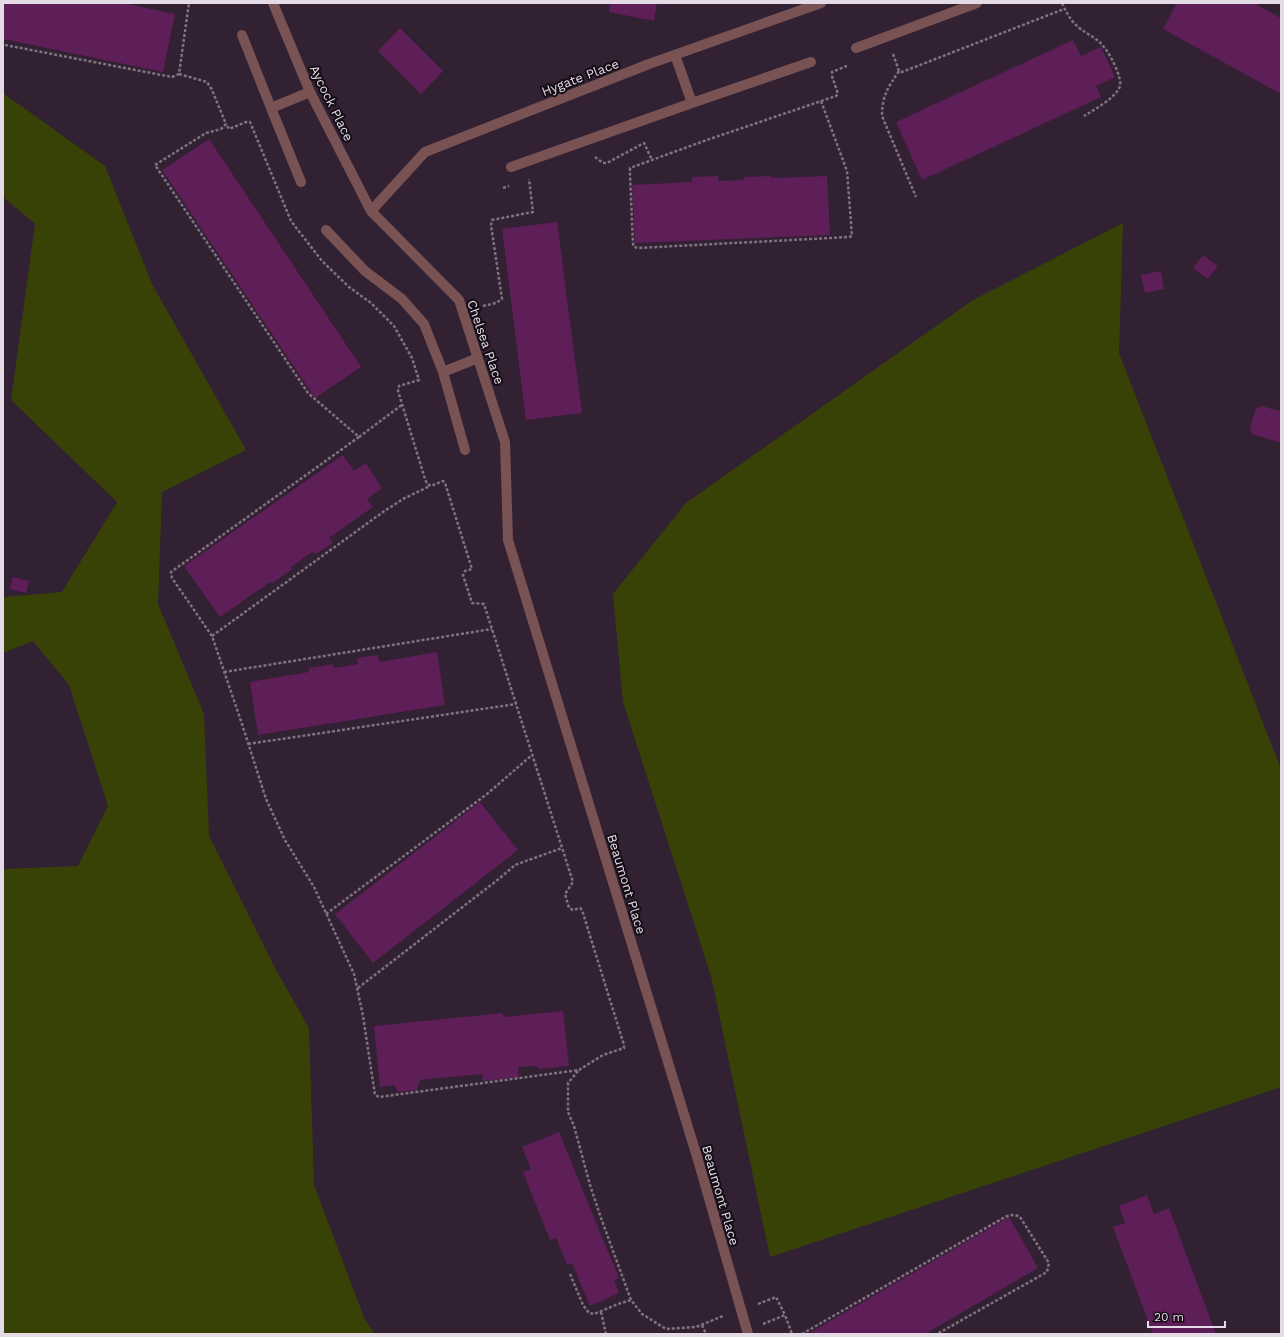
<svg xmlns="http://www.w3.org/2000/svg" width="1284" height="1337" font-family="'Work Sans',sans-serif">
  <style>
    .green { fill: #394206 }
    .building { fill: #5e1e57 }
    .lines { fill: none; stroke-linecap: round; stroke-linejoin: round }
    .path { stroke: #807281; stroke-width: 2.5; stroke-dasharray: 3 2; stroke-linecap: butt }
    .minor { stroke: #795253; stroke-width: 10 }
    .labels { text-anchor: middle; stroke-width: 4; stroke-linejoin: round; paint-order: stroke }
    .street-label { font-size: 13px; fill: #e5dbe6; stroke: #140d15 }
  </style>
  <rect width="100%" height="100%" fill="#312132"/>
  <path class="green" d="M3,93l102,73 47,118 94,166 -84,42 -4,112 46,110 5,122 67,134 33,58 5,157 51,135 10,14h-372v-465l75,-3 30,-60 -39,-121 -36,-44 -30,12v-56l59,-5 55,-90 -106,-102 24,-176 -32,-27z
    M1123,223l-4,130 162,416v318l-511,170 -59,-281 -88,-274 -10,-108 73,-91 287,-203z"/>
  <path class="building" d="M3,3h120l52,11 -12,58 -160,-33z
    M610,3h47l-3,18 -45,-9z
    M1177,3h77l27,15v76l-118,-65z
    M400,28l43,43 -22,23 -43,-43z
    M1073,40l8,16 20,-9 14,30 -19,9 5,11 -179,83 -26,-58z
    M209,139l152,228 -46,31 -153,-228z
    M718,176v5l26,-1v-3l27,-1v2l56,-2 3,59 -195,8 -3,-58 60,-3v-5z
    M557,222l25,191 -56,7 -24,-191z
    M1203,255l15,11 -10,13 -15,-11z
    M1161,271l3,18 -19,4 -4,-18z
    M1281,405v38l-29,-9 -2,-7 6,-19 6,-2 17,5z
    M343,455l11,16 12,-8 16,25 -15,11 6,8 -44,31 4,5 -17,11 -4,-2 -21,15 1,2 -19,14 -3,-1 -50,35 -36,-51z
    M13,577l16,4 -3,12 -16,-4z
    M437,652l8,53 -187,30 -8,-53 59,-10v-4l24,-4 1,4 24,-4 -1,-6 21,-3 1,7z
    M480,802l38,48 -145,113 -38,-49z
    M563,1011l6,55 -30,3 -2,-3 -19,1 1,10 -36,4 -1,-7 -62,6 -3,10 -19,2 -4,-7 -14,2 -6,-61 129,-13v4z
    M559,1132l60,146 -5,2 5,13 -29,13 -18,-43 -5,2 -11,-27 -6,2 -27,-68 8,-3 -9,-22z
    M1147,1195l7,19 15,-6 47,126h-63l-40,-107 12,-4 -6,-17z
    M1009,1217l29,51 -113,66h-117z"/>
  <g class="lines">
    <path class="path" d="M1062,3c5,11 10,20 20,27 7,5 16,9 22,17 6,7 18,30 16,39 -3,11 -26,24 -36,30
      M5,45l167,32 7,-3 10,-71
      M893,54l6,17 3,1 162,-63
      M899,71c-11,17 -17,24 -17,45l34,81
      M179,74l28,8 5,8 14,34 -5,5 -15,4 -51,32 153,228 51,44 -188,135 1,6 40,58 30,88 24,75 19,41 29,47 40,87 9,42 12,79 4,2 200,-27 24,-15 21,-7v-3l-42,-135 -2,-2 -7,2 -4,-2 -4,-14 8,-12 -89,-278 -12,-1 -9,-28 2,-4 7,-2 -27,-86 -2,-2 -12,5 -4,-2 -2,-5 -27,-88 1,-5 20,-6 -7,-22 -18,-32 -23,-23 -22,-16 -27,-26 -31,-40 -41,-99h-4l-17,7 -3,-5
      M821,101l26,70 5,65 -3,1 -211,11 -4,-1 -1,-3 -3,-69v-7l74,-27 132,-45 2,-2 -6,-18v-4l17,-7
      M595,157l8,6h4l37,-20 8,17
      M503,188l6,-2
      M483,306l13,-3 6,-4 -11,-74 1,-5 41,-8 -4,-33
      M359,437l44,-33
      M212,636l171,-124 20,-13 27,-13
      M224,672l268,-43
      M248,744l268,-40
      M326,914l161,-120 45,-39
      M358,988l142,-110 15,-13 47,-17
      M578,1071l-10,12v29l6,14 16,59 11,33 30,82 11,14 24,15 30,-2 27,-11
      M570,1274l13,31 6,8 5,1 24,-10 13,-4
      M758,1304l18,-7 9,18
      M601,1312l5,22
      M763,1324l22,-9 7,19
      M702,1325l4,9
      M802,1334l203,-117c5,-2 10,-3 15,0l29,46 -2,9 -110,62"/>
    <path class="minor" d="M273,3l37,89 61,119 88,89 46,142 3,98 190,620 50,174
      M242,35l29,73 39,-16
      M856,48l121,-45
      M675,55l17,48 119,-41
      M271,108l30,74
      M511,167l181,-64
      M371,211l54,-59 224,-88 172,-61
      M326,230l39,41 37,28 22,25 19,48 35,-14
      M443,372l22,78"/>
  </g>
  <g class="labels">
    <g class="street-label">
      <text transform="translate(580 77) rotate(-21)" y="5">Hygate Place</text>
      <text transform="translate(332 103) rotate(64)" y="5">Aycock Place</text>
      <text transform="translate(486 342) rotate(71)" y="5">Chelsea Place</text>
      <text transform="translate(627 884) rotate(73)" y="5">Beaumont Place</text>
      <text transform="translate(721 1195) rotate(74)" y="5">Beaumont Place</text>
    </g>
  </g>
  <rect width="1284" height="1337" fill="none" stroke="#e5dbe6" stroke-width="8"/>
  <path d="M1148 1321v6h77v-6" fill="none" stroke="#e5dbe6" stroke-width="2"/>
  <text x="1154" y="1321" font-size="12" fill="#e5dbe6" stroke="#140d15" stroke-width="3" paint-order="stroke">20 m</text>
</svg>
